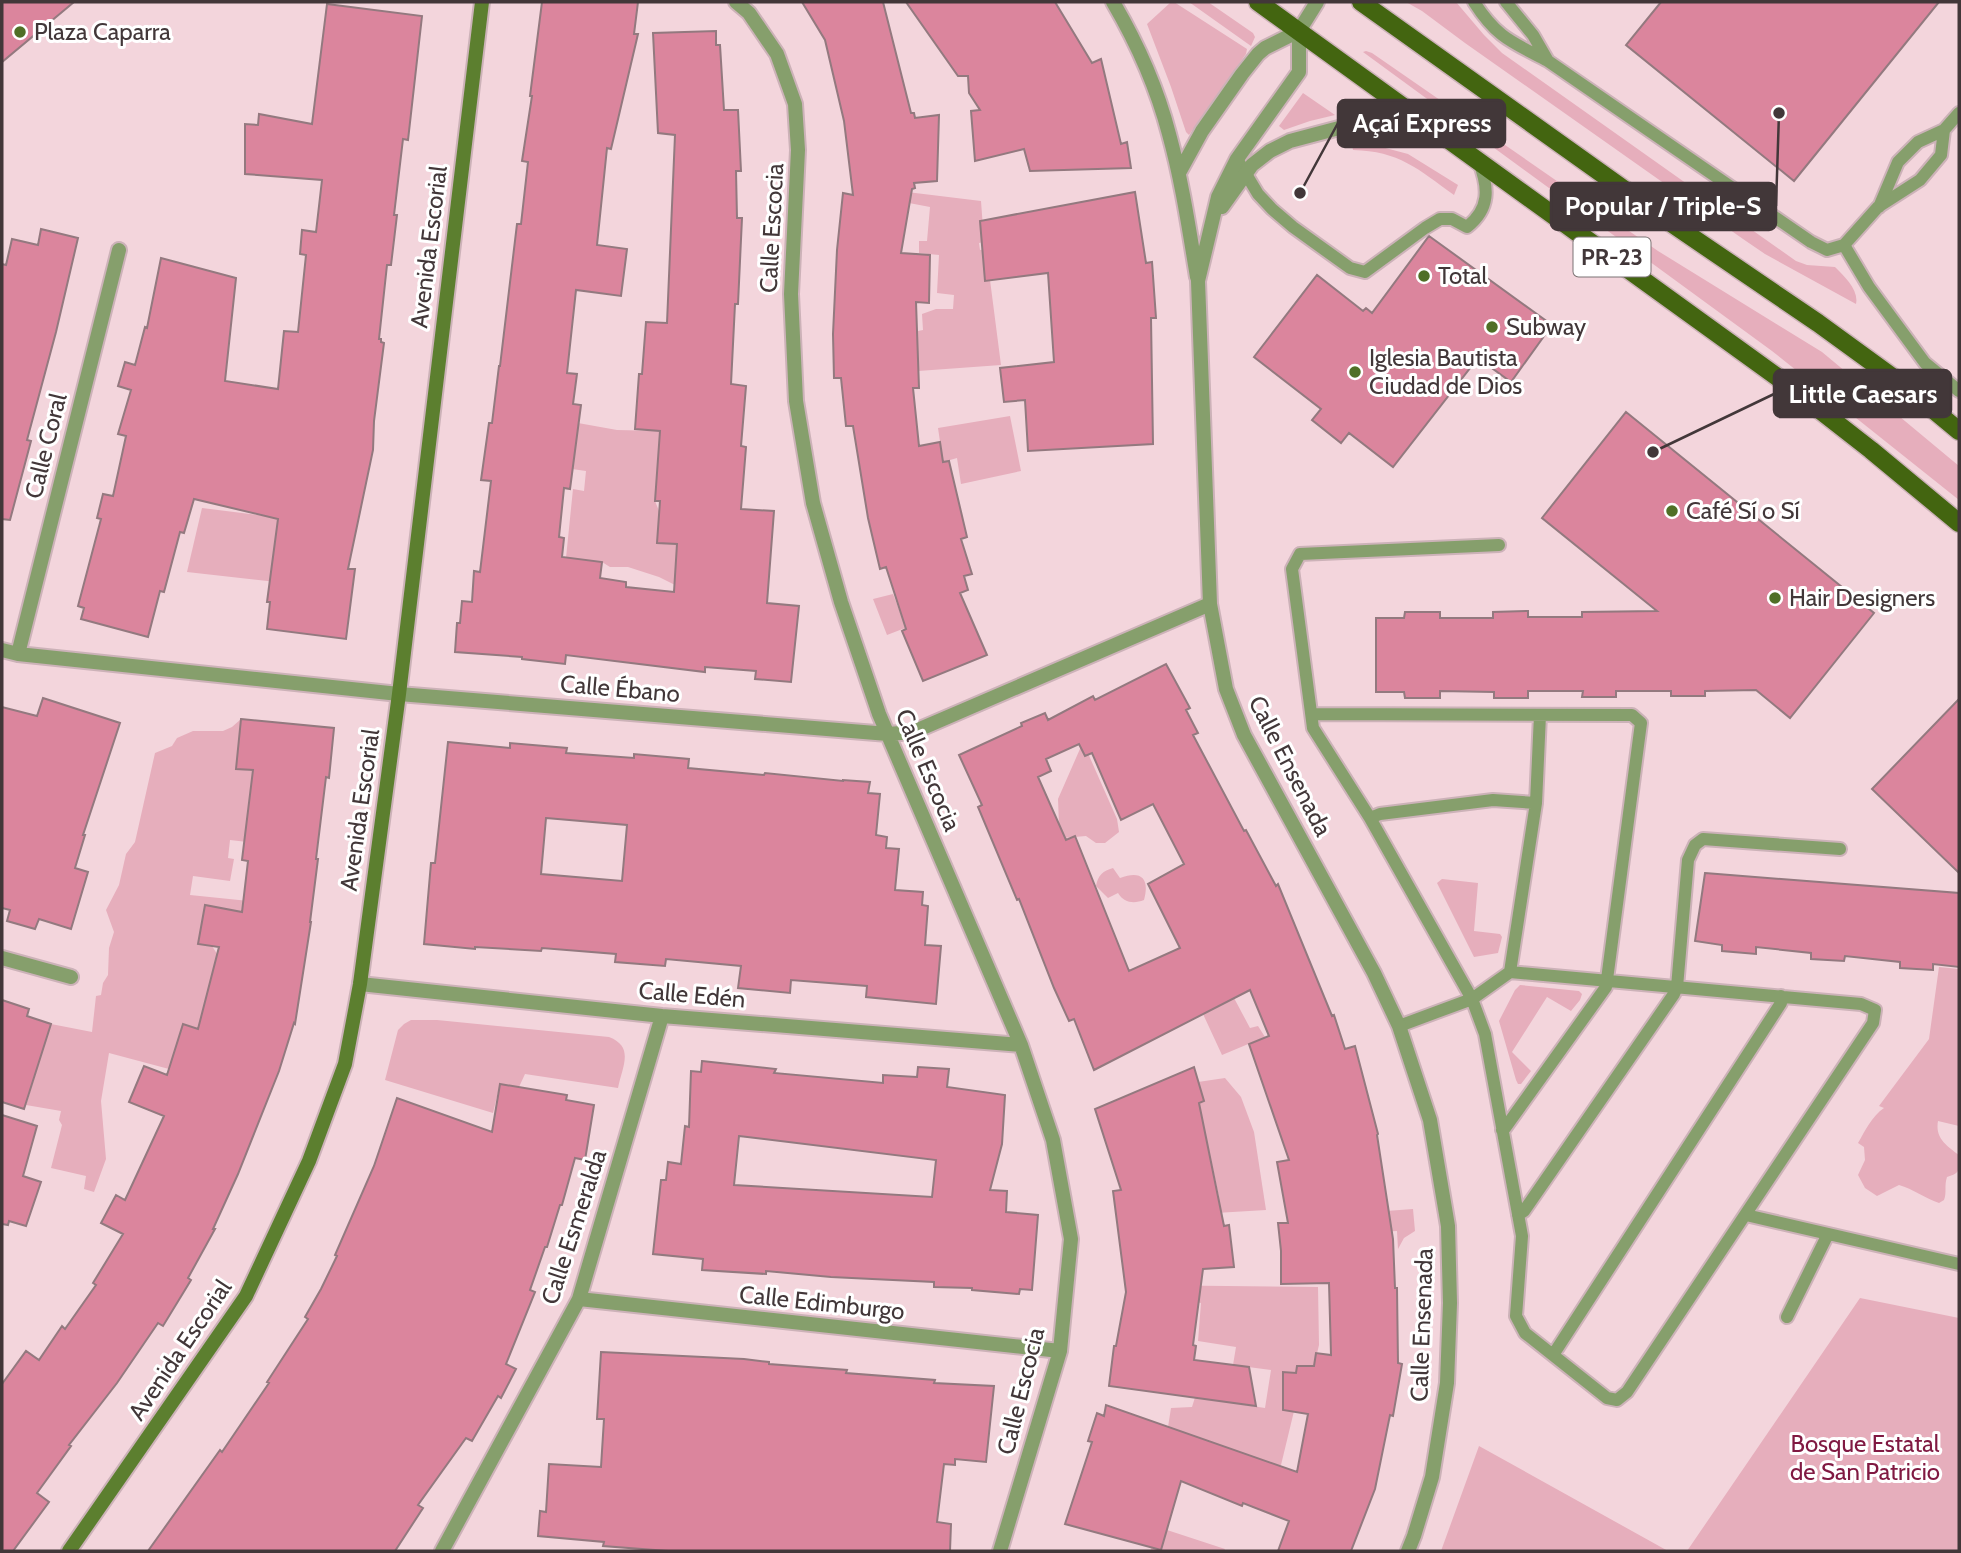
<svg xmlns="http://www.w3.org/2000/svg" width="1961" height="1553" font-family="Cabin,sans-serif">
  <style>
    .green { fill: #e6aebc }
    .building { fill: #db859d; stroke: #93797f; stroke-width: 2; fill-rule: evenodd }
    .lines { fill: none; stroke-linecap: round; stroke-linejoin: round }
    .lane-casing { stroke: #ccb2b8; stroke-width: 16 }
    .street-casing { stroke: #ccb2b8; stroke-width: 18 }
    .secondary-casing { stroke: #ccb2b8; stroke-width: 18 }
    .primary-casing { stroke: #ccb2b8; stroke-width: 21 }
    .lane { stroke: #869f6c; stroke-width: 12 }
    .street { stroke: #869f6c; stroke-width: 14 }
    .secondary { stroke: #5c7f2f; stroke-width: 14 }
    .primary { stroke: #436510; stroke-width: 18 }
    .poi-dot { fill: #4f6f26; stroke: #fff; stroke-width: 2.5 }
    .labels { text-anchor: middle; stroke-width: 6; stroke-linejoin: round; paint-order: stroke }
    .shield { fill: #fff; stroke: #7b7374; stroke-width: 2 }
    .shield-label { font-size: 23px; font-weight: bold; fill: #423739 }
    .poi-label { font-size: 24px; fill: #423739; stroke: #fff; text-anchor: start }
    .street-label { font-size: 24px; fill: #423739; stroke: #fff }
    .park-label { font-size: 24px; fill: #801942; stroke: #fff }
    .leader { fill: none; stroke: #423739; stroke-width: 2.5 }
    .callout-dot { fill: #423739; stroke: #fff; stroke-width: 2.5 }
    .callout { fill: #423739; stroke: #423739; stroke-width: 2.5 }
    .callout-label { font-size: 26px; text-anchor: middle; font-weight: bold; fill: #fff }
  </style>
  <rect width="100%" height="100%" fill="#f3d5dc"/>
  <path class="green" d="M1171,2h3l73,47 -1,5 -57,81 -3,-3 -15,-45 -24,-63z
    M1189,2h19l45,31 2,4 -4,9z
    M1406,2h50l28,33 18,18 294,208 11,4 28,2c10,10 24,23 21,37l-91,-50 -22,-15 -278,-196 -43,-32z
    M1366,51l6,2 286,198 164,101 137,114v34l-187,-149 -409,-299z
    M1303,93l32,22 -25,6 -26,9 -5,-4z
    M1352,145l26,1 30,8 50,31 -4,10c-36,-26 -55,-44 -101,-45z
    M866,187l115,14 3,41 -5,1 1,7 6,-1 15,116 -83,6v-40l5,-1 -1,-16 14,-5h17l1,-14 -17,-2 2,-38 -20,-2v-12h8l3,-34 -21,-4z
    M1010,416l11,55 -60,13 -4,-26 -14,4 -5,-34z
    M578,423l39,7 43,1 -5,70 4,10 -2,32 20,1 -2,41 -16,-8 -31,-10h-18l-8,-5 -36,-4 7,-69 11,2 2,-20 -21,-3z
    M202,508l152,19 -77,2 -2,15 72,46 -160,-18z
    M893,594l7,18 15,-4 3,15 -31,12 -14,-36z
    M241,719l-5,50 83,8 -2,11 -65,-9 -5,35 9,29 -26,-3 -2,18 6,1 -4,22 -37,-5 -3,19 68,7 -4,14 -49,-10 -6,37 13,3 7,11 -6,14 -12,46 82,21 -21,10 -79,-24 -14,45 -60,-16 -8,48 5,58 -12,33 -10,-3 2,-13 -35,-8 11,-43 -3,-5 2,-9 -35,-6 25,-81 41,8 4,-36 5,-1 2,-12 5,-8 1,-27 5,-16 -8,-22 13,-25 7,-31 9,-12 20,-89 17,-7 5,-8 16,-7h30l9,-4z
    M1083,742l34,77 2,13 -14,11h-9l-10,-7 -23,2 -4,-13 -1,-26z
    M1113,868l7,10c21,-8 30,0 24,22 -10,4 -20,3 -26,-7l-10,5 -12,-12c2,-11 7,-15 17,-18z
    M1442,879l36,4 -4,48 26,3 2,3 -4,16 -24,4 -37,-74z
    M1939,967l20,2v157l-21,-5c-3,17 8,24 21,34 1,14 2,18 -12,22 -3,9 0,15 -3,23l-5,3c-14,-5 -26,-14 -40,-18l-22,11 -12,-8 -7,-13 7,-15 -1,-13 -6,-4c7,-12 14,-27 26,-35l-5,-2 50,-67z
    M1520,985l59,6 3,3 -2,6 -9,11 -24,-14 -35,55 19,19 -10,13h-3l-2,-4 -17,-59 16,-31z
    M1234,998l16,30 8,-2 7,11 -43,18 -19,-41 13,-6v-3z
    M411,1020h26l172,17c26,10 13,30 9,51l-93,-14 -6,13 -19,-3 -7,29 -108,-33 13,-50 6,-6z
    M1225,1078l16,19 13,35 12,78 -67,4 1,-12 19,-5 -11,-51 -19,-40 15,-5 -6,-19z
    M1413,1209l2,22 -11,7 -6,11 -1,-18 -22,1 -2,-20z
    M1134,1285l184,2 1,58 -5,21h-17l-2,41 -14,58h-6l-107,-38 3,-19 21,-1 5,-16 22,10 46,7 6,-38 -38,-5 3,-18 -38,-6 3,-38 -39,-7z
    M1860,1298l99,20v233h-272z
    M1479,1446l189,105h-227z
    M1167,1530l58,19 -1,2h-73v-3l10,2z"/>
  <path class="building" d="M2,2h72l-72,60z
    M542,2h96l-4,32h4l-27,115 -4,-1 -10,97 30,4 -6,47 -45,-6 -9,83 10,1 -4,30 8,1 -11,84 -6,-1 -5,49 5,1 -2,19 40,5 -2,16 26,4v5l48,5 3,-48 -20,-1 3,-42h-5l5,-70 -25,-2 4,-55h3l4,-52 21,1 8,-188 -17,-2 -5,-100 63,-2v14h4l4,65h14l3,61h-5l1,47h5l-4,86h-3l-4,80 15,2 -5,60 5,1 -5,62 33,2 -7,92 32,3 -8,76 -36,-3 1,-8 -51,-4v5l-139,-17 -1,9 -43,-5v-2l-67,-5 2,-29h3l2,-22 10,1 2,-31 6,1 11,-91 -10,-1 8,-57h3l7,-57h1l17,-142h4l7,-62 -6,-1 10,-65h-2z
    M802,2h81l28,111h3l1,5 24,-3 -2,66 -23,2 1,5 -3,1 -11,64 29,2 -1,48 -13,-1 3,86h-6l6,58 21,-4 3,20 6,-1 18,76 -6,2 11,35 -8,2 4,14 -8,3 27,62 -64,26 -21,-50 4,-2 -20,-62 -6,2 -12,-51 -15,-92h-7l-5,-48h-7l-1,-44 4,-84 6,-57 10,2 -9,-74 -19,-81z
    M906,2h149l37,61 9,-4 20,85 6,-2 4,26 -101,3 -6,-22 -49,12 -4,-50 9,-1 -11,-17 -1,-17h-10z
    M1661,2h278l-145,179 -168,-136z
    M327,4l95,12 -14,124 -5,-1 -9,76h3l-6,50h-4l-8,74h2v3l3,1 -10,78 -1,29 -25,119h7l-9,70 -79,-10 3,-27h-3l11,-83 -84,-20 -10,34 -4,-1 -16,60 -4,-1 -12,46 -67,-18 3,-11 -6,-2 23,-87 -4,-1 6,-24 10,2 13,-60 -8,-2 13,-44 -13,-4 7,-24 10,3 10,-38 2,1 14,-70 75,20 -11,103 53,8 6,-58 14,1 8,-77 -6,-1 2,-24 14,2 6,-52 -77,-6v-50l13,1 1,-11 53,10z
    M1135,192l11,71 6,-1 4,56h-5l2,126 -125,7 -3,-51 -21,2 -4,-34 54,-6 -6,-89 -63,8 -5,-60z
    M41,229l37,9 -22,94 -29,108 4,1 -21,79 -8,-1v-255l4,1 6,-26 26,6z
    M1429,236l123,89 -41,57 -33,-24 -85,109 -44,-34 -8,10 -29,-23 9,-11 -67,-52 63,-82 46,36 3,-3 6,5z
    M1626,412l248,201 -84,105 -34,-28 -51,1v5h-34v-5h-55v6h-34l1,-6h-55v7h-34v-6l-54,-1v7h-35l-1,-6h-28v-74h28l1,-6h35v6h53v-6l35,-1v6h54v-5l75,-1 -115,-93z
    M1166,664l24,44 -4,2 12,23 -5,2 51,96 2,-1 30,56 2,-2 54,132 2,-1 11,34 10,-3 23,88 -1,1 16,104 2,49h2l1,75 4,1 -9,52 -3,-1 -15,74 -24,62h-73l11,-30 -46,-18 -1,3 -61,-25 -20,69 -96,-26 27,-82 -4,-1 9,-28 7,3 2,-11 191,67 11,-58 -25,-4v-38l13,1 1,-7h17l2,-13 15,2 -2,-72 -48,1v-33l-3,-28h10l-11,-61 12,-2 -40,-116 20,-8 -19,-46 -156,80 -20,-51 -5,2 -15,-33 -35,-89 -2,1 -39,-93 4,-2 -23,-50 63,-29 -1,-3 24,-10 3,7 45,-24 2,4zM1079,744l6,12 7,-3 29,67 32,-16 31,60 -36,20 32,64 -51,23 -54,-135 -9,4 -28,-63 13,-6 -5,-12z
    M43,698l77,25 -37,112h2l-10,33 13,4 -17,57 -32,-10 -4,10 -28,-8 3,-11 -8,-2v-201l35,9z
    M1959,699v174l-87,-84z
    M241,719l93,9 -5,50 -3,-1 -10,82h2l-8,63h1l-16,102 -1,-1 -15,48 -41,103 -25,55h2l-27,49 3,2 -28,46 -5,-3 -41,60 -48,62 2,1 -34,47 12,9 -36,49h-11v-167l24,-33 13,9 23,-34 3,3 31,-44 -3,-2 30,-49 -22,-11 15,-28 9,5 39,-84 -35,-14 15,-36 23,9 16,-51 15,5 21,-82 -21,-3 7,-39 37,7 6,-51 -6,-1 11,-90 -17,-1z
    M448,742l62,6v-5l57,5 -1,5 68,5v-4l55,5 -1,9 76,7 1,-2 78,8v-1l27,2 -2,11 12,1 -4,41 11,2 -1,11 13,1 -4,41 28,2 -1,13 6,1 -3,39 16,1 -5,58 -70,-7 1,-11 -76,-6 -1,13 -52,-5 3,-22 -75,-7 -1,7 -50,-4 1,-8 -74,-6 -1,3 -66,-4v2l-51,-5 7,-81h4zM546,818l81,7 -5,56 -81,-7z
    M1705,873l254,20v74l-26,-3v6l-33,-2v-6l-55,-6 -1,5 -33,-2v-6l-55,-6v7l-34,-3v-6l-27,-4z
    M2,1000l27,9 -2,7 24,8 -27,85 -22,-7z
    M702,1061l74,8 -2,4 109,10v-8l34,2 1,-10 31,2 -2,18 58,8 -3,49 -12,46 17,1 -1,21 32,3 -6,75 -12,-1 -1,5 -47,-4v-2l-38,-1v-5l-103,-5 -65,-6v3l-64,-4 1,-11 -50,-5 8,-74h5l2,-18 13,2 4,-38 4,1 2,-56 10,1zM739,1136l197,24 -4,37 -198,-12z
    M1194,1067l10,34 -5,2 25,123 5,-1 5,42 -31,2 -10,76 3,1 -2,14 55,7 7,39 -147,-20 5,-40h2l10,-54 -13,-101 8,-1 -26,-81z
    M500,1084l67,11 -1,5 28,5 -9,55 -10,-2 -13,47h-2l-13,42h-2l-15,43 5,2 -29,72 10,5 -15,29 -3,-2 -26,45 -6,-3 -48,67 5,3 -28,43h-247l72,-101 2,2 47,-69 -2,-1 41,-63 -3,-2 16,-28 16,-33 -2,-1 39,-89 23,-68 95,34z
    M2,1115l35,11 -14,50 18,6 -15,44 -17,-5 -1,4 -6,-1z
    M601,1352l143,7 25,3v2l78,6 -1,3 89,7 -1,3 60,3 -8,76 -31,-3v6l-11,-1 -7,58 14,2 -1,27h-282l-65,-5 1,-4 -66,-6 2,-25 6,1 3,-48 52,3 3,-48h-7z"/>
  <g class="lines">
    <defs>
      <path id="lane" d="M1474,2c23,36 38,40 74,59l263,181 16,8 17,-5 34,-38 42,-27 21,-25 3,-25
        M1506,2l27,33 15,26
        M1237,159l21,35 14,15 21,18 57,41 15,4 60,-44 15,-9h12l15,8c23,-18 22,-39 12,-65
        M1879,207l19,-45 20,-20 26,-12 15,-17
        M1844,245l25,42 56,76 34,28
        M1312,714l320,1 9,8 -35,264 -101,141 -3,2
        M1370,818l10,-4 113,-14 43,3
        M1510,972l26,-169 4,-88
        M1399,1026l73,-27 38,-27 351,32 14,6 -2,13 -246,369 -10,8 -10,-2 -82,-65 -9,-17 6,-80 -37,-202 -13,-35 -102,-181 -57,-90 -21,-159 8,-15 199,-9
        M1518,1215l6,-4 150,-217 3,-7 11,-127 7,-15 8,-6 137,10
        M1746,1215l213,49
        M1787,1317l41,-83
        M1553,1355l228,-352v-7"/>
      <path id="street" d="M736,2l13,11 28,41 18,50 3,46 -7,144 5,107 17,102 28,99 38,112 142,331 32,95 18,99 -11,112 -60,200
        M1113,2c24,41 44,86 56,132 13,47 20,95 28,143
        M1317,2l-18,29v41l-62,87 -19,38 -20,84 12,323 16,85 18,46 130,238 25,53 31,94 18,106 2,77 -3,80 -15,94 -18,59 -6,15
        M1179,173l23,-42 40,-57 16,-20 7,-6 34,-17
        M1222,207l30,-42 18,-14 20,-10 49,-13 24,-3 28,2 52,10
        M2,650l16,4 381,40 489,40 25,-2 297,-128
        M18,654l101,-404
        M2,958l69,19
        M360,984l302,32 359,29
        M579,1299l481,52
        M442,1551l137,-252 83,-283"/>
      <path id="secondary" d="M69,1551l177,-255 63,-135 36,-97 15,-80 39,-290 83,-692"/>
      <path id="primary" d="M1258,2l522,377 91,71 88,73
        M1361,2l313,223 144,98 88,64 53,44"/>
    </defs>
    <use href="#lane" class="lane-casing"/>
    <use href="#street" class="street-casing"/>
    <use href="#secondary" class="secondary-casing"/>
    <use href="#primary" class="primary-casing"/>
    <use href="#lane" class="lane"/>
    <use href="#street" class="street"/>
    <use href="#secondary" class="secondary"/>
    <use href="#primary" class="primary"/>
  </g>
  <g class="poi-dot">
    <circle cx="20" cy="32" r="7"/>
    <circle cx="1424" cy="276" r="7"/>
    <circle cx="1492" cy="327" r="7"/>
    <circle cx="1355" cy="372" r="7"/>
    <circle cx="1672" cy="511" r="7"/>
    <circle cx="1775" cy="598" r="7"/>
  </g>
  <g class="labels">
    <rect class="shield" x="1573.5" y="237.5" width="77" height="39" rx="5"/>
    <g class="shield-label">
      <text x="1612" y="265">PR-23</text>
    </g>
    <g class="poi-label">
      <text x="34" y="40">Plaza Caparra</text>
      <text x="1438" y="284">Total</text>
      <text x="1506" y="335">Subway</text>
      <text x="1369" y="366">Iglesia Bautista<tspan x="1369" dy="28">Ciudad de Dios</tspan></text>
      <text x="1686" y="519">Café Sí o Sí</text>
      <text x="1789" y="606">Hair Designers</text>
    </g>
    <g class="street-label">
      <text transform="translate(772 228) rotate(-87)" y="8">Calle Escocia</text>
      <text transform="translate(429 247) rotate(-83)" y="8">Avenida Escorial</text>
      <text transform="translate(46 446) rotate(-76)" y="8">Calle Coral</text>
      <text transform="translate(620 689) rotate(5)" y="8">Calle Ébano</text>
      <text transform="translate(1290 766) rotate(63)" y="8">Calle Ensenada</text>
      <text transform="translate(928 770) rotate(67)" y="8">Calle Escocia</text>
      <text transform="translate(360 810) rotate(-82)" y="8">Avenida Escorial</text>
      <text transform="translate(692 995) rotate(5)" y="8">Calle Edén</text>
      <text transform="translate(574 1227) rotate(-72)" y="8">Calle Esmeralda</text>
      <text transform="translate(822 1303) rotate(6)" y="8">Calle Edimburgo</text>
      <text transform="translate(1422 1325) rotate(-88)" y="8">Calle Ensenada</text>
      <text transform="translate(180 1350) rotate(-56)" y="8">Avenida Escorial</text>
      <text transform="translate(1021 1391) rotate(-76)" y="8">Calle Escocia</text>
    </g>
    <g class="park-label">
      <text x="1865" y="1452">Bosque Estatal<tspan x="1865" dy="28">de San Patricio</tspan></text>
    </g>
  </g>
  <path class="leader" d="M1300 193L1338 123M1779 113L1776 206M1653 452L1774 394"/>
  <g class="callout-dot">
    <circle cx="1300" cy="193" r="7"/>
    <circle cx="1779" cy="113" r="7"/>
    <circle cx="1653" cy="452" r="7"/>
  </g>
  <g class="callout">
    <rect x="1338" y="100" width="167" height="47" rx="7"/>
    <rect x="1551" y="183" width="225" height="47" rx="7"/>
    <rect x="1774" y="370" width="177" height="47" rx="7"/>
  </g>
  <g class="callout-label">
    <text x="1422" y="132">Açaí Express</text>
    <text x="1663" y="215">Popular / Triple-S</text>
    <text x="1863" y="403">Little Caesars</text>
  </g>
  <rect width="1961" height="1553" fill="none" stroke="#423739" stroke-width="7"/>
</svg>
